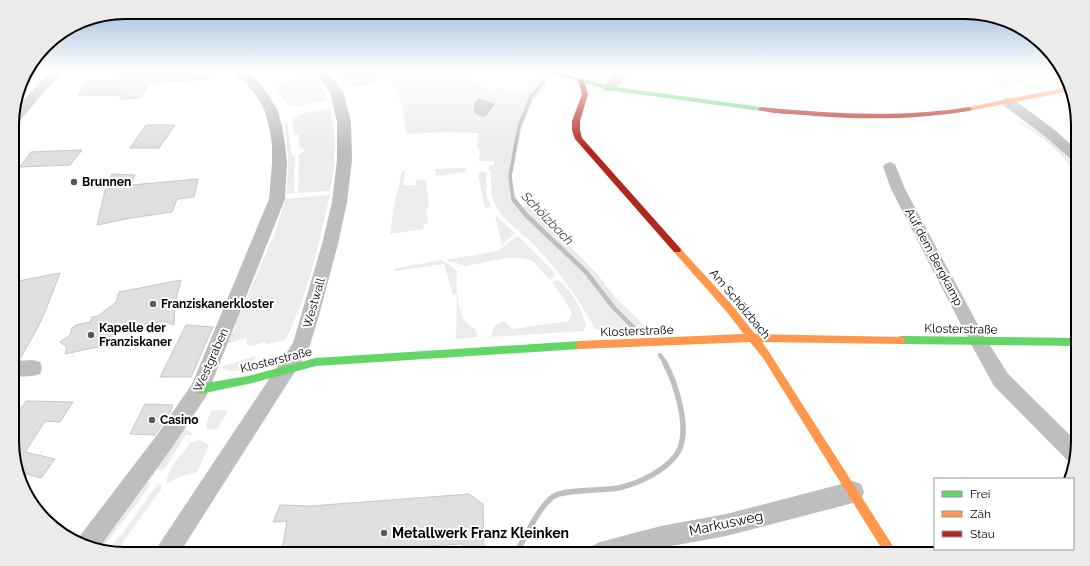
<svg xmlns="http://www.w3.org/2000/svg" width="1090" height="566" font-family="Raleway,sans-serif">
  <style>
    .green { fill: #ececec }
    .water { fill: #bfbfbf }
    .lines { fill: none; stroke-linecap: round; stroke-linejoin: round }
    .stream-far2 { stroke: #bfbfbf; stroke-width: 3.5 }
    .stream-far1 { stroke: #bfbfbf; stroke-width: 4.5 }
    .stream { stroke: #bfbfbf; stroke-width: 5.5 }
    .building { fill: #dfdfdf; stroke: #c7c7c7 }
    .street { fill: #bebebe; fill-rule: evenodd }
    .fast { fill: #63d668; fill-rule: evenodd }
    .slow { fill: #ff974d; fill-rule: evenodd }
    .jam { fill: #b3261e; fill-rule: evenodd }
    .poi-dot { fill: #595959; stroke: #fff; stroke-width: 1.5 }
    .labels { text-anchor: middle; stroke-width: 4; stroke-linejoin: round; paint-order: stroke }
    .poi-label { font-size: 12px; font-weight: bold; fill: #000; stroke: #fff; text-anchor: start }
    .street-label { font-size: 12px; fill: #000; stroke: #fff }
    .water-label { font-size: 13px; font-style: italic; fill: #444; stroke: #fff }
    .near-street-label { font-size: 14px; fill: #000; stroke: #fff }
    .near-poi-label { font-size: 14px; font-weight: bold; fill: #000; stroke: #fff; text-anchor: start }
    .rim { fill: none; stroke: #000; stroke-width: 2 }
  </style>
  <rect width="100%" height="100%" fill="#fff"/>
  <path class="green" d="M394,70h60l7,2 30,20 11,-5 9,5 16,-4 9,-12 12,7c-5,6 -11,12 -15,19 -10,17 -22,60 -21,80 1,9 4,18 9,26l7,-3 50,49 20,21 16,21 33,32 -48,2 -4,-1c-16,-30 -35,-57 -59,-82 -12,-13 -30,-24 -39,-39 -7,-11 -6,-23 -6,-36l-3,-3 2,-3 4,-1v-4h-15l1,-10 -3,-6 2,-12 -35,-1 -38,2c-1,-21 -7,-43 -19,-61z
    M998,70h36l12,8 -44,10 -10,-17z
    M309,73l11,10 8,17 -32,7 -1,-3 -7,2 -12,-17 2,-4z
    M330,108c7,28 6,55 0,83l-32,2 1,-39 6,-3 -1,-2 -4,-1 -2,-14 -4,1 -2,-16 6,-1 -1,-3z
    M284,117l1,5 2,-1 5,35 3,-1 -1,38 -7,1 1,-36z
    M1018,120l32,19 27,24v8h-2l2,7c-13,-25 -36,-43 -60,-56z
    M466,168l1,4 -31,4 -1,-7z
    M402,171h3l-2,14h12l1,-5h10l3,26 -3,6 2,11 -5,1 1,5 -34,5 3,-24z
    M482,171l5,2 -1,21 5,13 -6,1 -7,-34z
    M330,195c-12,49 -21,100 -45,145l-18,4 -3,-2 -12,4 -5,-1v-7l-21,6 5,-12h3l2,-7h-1l39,-90 12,-36z
    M495,215l19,17v2l-12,11z
    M516,237h3l33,33 3,5 -5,5 -17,-19 -10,-3h-17l-41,8 -19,-6 52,-9z
    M441,260l9,5 7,6c-1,14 0,34 6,47 4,8 14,9 15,19l-22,2 1,-45h-4l-9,-30 -49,7 -1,-2z
    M558,280c13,9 24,30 28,45l-3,6 -92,6 3,-11 9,-5 10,8 55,-8 4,-8 -9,-16 -11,-15z
    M255,356v2l-5,10c-11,2 -20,6 -29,-1z
    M224,410l3,1 -1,4 -10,15 -9,-1 -1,-5 5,-13z
    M183,428l7,3 2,4h-6l-21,33 -4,3 -5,-1 -8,12 3,1 -2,4 -47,62 -10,-3z
    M200,440l9,5 -12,27 -16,4 -14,8c-1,-16 15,-29 23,-41z
    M158,483l4,5 -46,64 -8,-2 17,-20z"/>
  <path class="water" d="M479,98l16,6 -9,12 -3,1 -9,-4v-9z"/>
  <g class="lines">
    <path class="stream-far2" d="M515,201l-2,-2 -3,-23 9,-49 12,-30 14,-17"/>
    <path class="stream-far1" d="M514,200l12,15 60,57 28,36 21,21
      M660,355l6,9"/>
    <path class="stream" d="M515,554c11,-17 23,-47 39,-58 12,-7 49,-5 64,-8 20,-4 53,-19 62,-40 9,-23 -4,-64 -15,-85"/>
  </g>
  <path class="building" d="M124,70h85v9l-59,4 -9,15 -22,1 3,-4h-44l10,-14h29z
    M333,70h61l-35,17 -4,-2z
    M146,125h29l-16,23h-29z
    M82,150l-12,15 -50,2 11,-15z
    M112,174l23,1 -4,10 67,-6 -4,18 -17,2 -5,13 -41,6 -34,7 8,-35z
    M60,273l-15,39 -7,15 -18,32 -7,1v-78z
    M181,280l-6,23 -1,22 -11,-4 -48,9 -3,14 -47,10 2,-7 -7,-5 10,-7 2,-7 4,-3 14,-3 2,-5 6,-1 18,-14 3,-10z
    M186,325l27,2 -22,50h-31z
    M26,401l47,1 -13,20 -15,-1 -20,31 30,7 -14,19 -22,-6 -6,-16v-35z
    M145,404l28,1 -5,11 -13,19 -25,-1z
    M469,494l14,10 1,50h-22v-10l-128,8 1,-6 -53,4 5,-29 -14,1 7,-17 31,1z"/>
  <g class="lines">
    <path class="street" d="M51,70h12l-46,54 -5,1 2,-14z
      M229,70h14l12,8 11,13 11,18 5,17 3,18 2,19 -2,36 -78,196 -36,54 -72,99 -23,-5 3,-6 78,-102 35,-51 77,-185 3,-36v-19l-3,-18 -5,-17 -8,-14 -10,-12z
      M313,70h12l18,21 8,31 1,38 -5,42 -9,42 -20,75 -10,32 -129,203h-25l4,-8 135,-203 7,-24 22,-75 10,-42 5,-42v-38l-7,-30z
      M615,70h12l-6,12 -9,9h-8l-2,-3 9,-11z
      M1008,98l5,1 43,32 21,19v12l-5,-2 -26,-23 -43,-32 -1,-3 1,-3z
      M890,162l5,2 10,25 79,147 24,38 70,69 -5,20 -5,-2 -74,-75 -22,-40 -81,-157 -8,-22 2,-3z
      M33,360l7,2 2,6 -2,6 -7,2 -20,1v-16z
      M853,481l8,3 3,8 -3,8 -8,3 -127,33 -65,12 -19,6h-54l4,-8 8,-4 61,-16 65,-12z"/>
    <path class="fast" d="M542,70h9l58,16 152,21 3,2 -3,2 -153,-21z
      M901,336l177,2v8l-177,-2 -3,-1 -2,-3 2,-3z
      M580,341l3,1 2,3 -2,3 -3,1 -264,17 -68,18 -48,10 -4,-2 -1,-3 1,-3 4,-2 48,-8 68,-18z"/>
    <path class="slow" d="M1068,87l2,4 -101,20 -3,-2 3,-2z
      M677,247l3,1 52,57 23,29 149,3 2,3 -2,3 -3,1 -139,-2 7,10 129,202h-13l-122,-196 -13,-16 -170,7 -3,-1 -2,-3 2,-3 3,-1 164,-7 -18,-23 -52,-59 -1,-2 1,-2z"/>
    <path class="jam" d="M581,79l3,2 4,13 -8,27v9l2,8 98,110 1,2 -1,2h-6l-99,-113 -3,-9v-9l10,-27 -4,-13z
      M761,107c70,7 138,11 208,0l3,2 -3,2c-55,9 -109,9 -165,4 -15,-1 -31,-1 -45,-5l-1,-1z"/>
  </g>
  <linearGradient id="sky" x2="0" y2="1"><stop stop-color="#97b8d8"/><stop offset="0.47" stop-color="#fff"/><stop offset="1" stop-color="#fff" stop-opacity="0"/></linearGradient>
  <rect width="1090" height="149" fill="url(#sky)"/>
  <g class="poi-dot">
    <circle cx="74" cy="182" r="4"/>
    <circle cx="153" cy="304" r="4"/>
    <circle cx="91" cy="335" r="4"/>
    <circle cx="152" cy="420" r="4"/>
    <circle cx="384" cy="533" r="4"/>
  </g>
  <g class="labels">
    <g class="poi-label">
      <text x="82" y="186">Brunnen</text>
      <text x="161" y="308">Franziskanerkloster</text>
      <text x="99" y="332">Kapelle der<tspan x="99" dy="14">Franziskaner</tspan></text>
      <text x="160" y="424">Casino</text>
    </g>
    <g class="street-label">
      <text transform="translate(934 257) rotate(62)" y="4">Auf dem Bergkamp</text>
      <text transform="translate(314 303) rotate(-74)" y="4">Westwall</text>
      <text transform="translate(740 304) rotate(50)" y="4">Am Schölzbach</text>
      <text transform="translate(961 329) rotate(1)" y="4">Klosterstraße</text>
      <text transform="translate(637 331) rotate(-2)" y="4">Klosterstraße</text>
      <text transform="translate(211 360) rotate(-66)" y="4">Westgraben</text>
      <text transform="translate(276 360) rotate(-14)" y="4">Klosterstraße</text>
    </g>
    <g class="water-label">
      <text transform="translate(548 218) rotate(46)" y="5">Schölzbach</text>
    </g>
    <g class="near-street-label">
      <text transform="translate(726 523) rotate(-12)" y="5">Markusweg</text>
    </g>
    <g class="near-poi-label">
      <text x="392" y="538">Metallwerk Franz Kleinken</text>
    </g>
  </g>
  <path d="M0 0H1090V566H0ZM125 19H965A106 106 0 0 1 1071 125V441A106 106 0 0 1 965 547H125A106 106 0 0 1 19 441V125A106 106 0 0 1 125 19Z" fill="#ebebeb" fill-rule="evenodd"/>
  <path class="rim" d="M125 19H965A106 106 0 0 1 1071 125V441A106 106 0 0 1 965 547H125A106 106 0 0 1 19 441V125A106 106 0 0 1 125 19Z"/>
  <rect x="934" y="478" width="140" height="72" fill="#ffffff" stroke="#999999"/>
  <rect x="942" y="491" width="20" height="6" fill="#63d668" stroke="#999999"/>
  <text x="970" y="498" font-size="12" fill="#000000">Frei</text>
  <rect x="942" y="511" width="20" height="6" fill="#ff974d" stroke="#999999"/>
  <text x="970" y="518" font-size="12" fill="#000000">Zäh</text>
  <rect x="942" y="531" width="20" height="6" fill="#b3261e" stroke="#999999"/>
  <text x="970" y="538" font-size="12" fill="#000000">Stau</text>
</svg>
